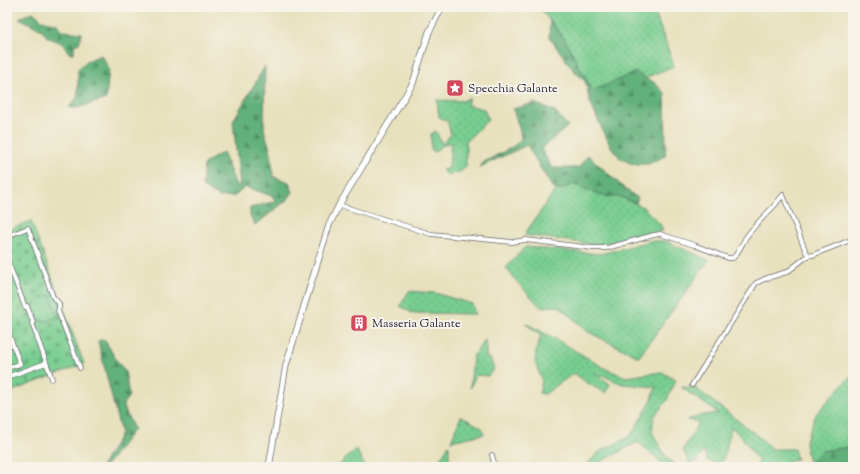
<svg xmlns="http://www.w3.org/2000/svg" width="860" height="474" font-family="'Sorts Mill Goudy',serif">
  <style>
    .grass { fill: url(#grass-dots); stroke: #4d7866 }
    .forest { fill: url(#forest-firs); stroke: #42695a }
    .cemetery { fill: url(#cemetery-stones); stroke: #4d7866 }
    .park { fill: #78cd90; stroke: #4d7866 }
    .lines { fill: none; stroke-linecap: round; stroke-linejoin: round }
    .street-casing { stroke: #676569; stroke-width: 5.5 }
    .secondary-casing { stroke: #676569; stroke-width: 7 }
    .street { stroke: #fff; stroke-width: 4 }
    .secondary { stroke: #fff; stroke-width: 5.5 }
    .labels { text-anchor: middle; stroke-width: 4; stroke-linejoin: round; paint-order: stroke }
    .poi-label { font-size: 12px; fill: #22223b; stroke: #f7f3e8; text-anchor: start }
  </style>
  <defs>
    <pattern id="grass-dots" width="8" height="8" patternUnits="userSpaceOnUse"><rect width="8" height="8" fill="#78cd90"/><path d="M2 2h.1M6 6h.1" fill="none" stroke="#68b07d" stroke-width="1.8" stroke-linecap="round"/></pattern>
    <pattern id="forest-firs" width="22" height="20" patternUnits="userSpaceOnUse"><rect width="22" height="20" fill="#62b07a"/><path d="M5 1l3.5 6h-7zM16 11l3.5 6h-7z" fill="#508f65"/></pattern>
    <pattern id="cemetery-stones" width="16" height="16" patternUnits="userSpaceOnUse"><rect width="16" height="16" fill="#78cd90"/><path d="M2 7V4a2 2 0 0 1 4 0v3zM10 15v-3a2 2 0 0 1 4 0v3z" fill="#68b07d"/></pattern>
  </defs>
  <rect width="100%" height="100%" fill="#f7f3e8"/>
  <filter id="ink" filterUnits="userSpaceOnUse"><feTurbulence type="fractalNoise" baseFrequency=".025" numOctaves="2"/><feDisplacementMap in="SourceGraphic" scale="8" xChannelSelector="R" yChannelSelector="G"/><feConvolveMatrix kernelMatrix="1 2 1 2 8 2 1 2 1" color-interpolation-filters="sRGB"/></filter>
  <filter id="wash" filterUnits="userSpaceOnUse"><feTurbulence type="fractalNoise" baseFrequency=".012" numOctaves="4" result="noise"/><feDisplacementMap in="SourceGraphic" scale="16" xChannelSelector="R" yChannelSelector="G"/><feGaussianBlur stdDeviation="0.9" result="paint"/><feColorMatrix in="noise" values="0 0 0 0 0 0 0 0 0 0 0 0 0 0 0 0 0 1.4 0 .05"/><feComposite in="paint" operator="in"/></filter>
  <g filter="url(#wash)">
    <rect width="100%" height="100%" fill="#e7e1be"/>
    <path class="grass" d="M539,7h114l21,59 -29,12 -4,-2 -44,13 -5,1 -27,-50z
      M469,98l-2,7 17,4 4,11 -22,21v26l-4,4 -14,4 -6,-5 7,-2 2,-26 -10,4 -6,6 -4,-2v-16l5,-3 6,13 9,-10 -4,-13 -8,-4 -2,-17 26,1z
      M573,184l30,12 18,1 22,10 17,17 3,7 -66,14 -73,-10 30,-43z
      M650,241h15l44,19 -70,97 -51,-25 -29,-26 -18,1 -24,-25 -11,-14 19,-21 75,7z
      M409,291l26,2 37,11 3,10 -63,-1 -12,-7z
      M525,323l29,15 52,31 20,8 36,-5 14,8 -9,20 -13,17 -2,15 14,25 12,10h-12l-28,-25 -40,21 -5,4h-9l15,-15 28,-14 4,-3 20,-33 5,-15 -34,-3 -18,-8 -11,-4 17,12 -5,9 -18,-10 -13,-10 -29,21 -6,-1 3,-12 -7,-19 1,-11 5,-15z
      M485,340l2,19 3,-1 4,11 -6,7 -12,-1 -6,13 3,-32z
      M853,376v74l-3,-3 -28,4 -13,12 -4,-20 11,-29 29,-32z
      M681,387l14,1 63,48 14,13h22l3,10 -24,8h-19l5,-5 -18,-26 -10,-9 -5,23 -5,16 -14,-6 -3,-9 -8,11 -7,1 -6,-13 16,-28 -12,-2 16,-5 15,-2z
      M461,416l21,12 2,6 -33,7z
      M449,445v22h-14z
      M356,449l9,18h-28z"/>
    <path class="forest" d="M33,12l9,8 15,4 6,7 19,2 -3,10 -5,2v8h-5l-7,-10 -15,-6 -5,-7 -23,-12z
      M550,20l15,20 27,50 5,-1 39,-17 5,4 14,7 10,10 1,52 -1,11 -17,8h-15l-12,-5 -10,-12 -14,-29 -7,-16 -5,-21 -11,-10 -25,-34z
      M101,55l8,14 -3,30 -29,9 -8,-1 8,-9 1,-10v-19l9,-8z
      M265,66l-1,63 6,21 4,27 15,5 4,10 -6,8 -32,25 -5,-9v-8l26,-7 -4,-5 -27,-9 -10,9 -16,1 -17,-10 2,-23 19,-12 13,34 4,-1 -7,-64z
      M534,103l20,8 14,15 -27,23 11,19h26l10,-13 37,34 13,9 -2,5 -15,-6 -18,-1 -30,-12 -12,6 -8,-1 -26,-44 -47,22 4,-5 30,-16 7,-7 -1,-8 -7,-22z
      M104,339l13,22 8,10 4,25 -6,8 4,11 7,14 -29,38h-4l20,-33 -23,-93z
      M850,447l3,3v17h-42l-2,-4 13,-12z"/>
    <path class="cemetery" d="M31,221l53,143 -77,29v-163z"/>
    <path class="park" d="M50,295l8,22 -11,4 -9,-1 -3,1 -6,-14 5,-2 6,-7z"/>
  </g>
  <g filter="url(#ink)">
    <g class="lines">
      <defs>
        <path id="street" d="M339,205l92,29 81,8 14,-2 66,8h15l47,-13 6,-1 34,11 34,13h5c6,-6 9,-14 13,-21 9,-12 19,-22 29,-32 3,-4 5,-7 8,-10l23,57 3,3h4l40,-16
          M7,236l21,-8 25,69c5,6 8,5 5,14l22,57
          M7,259l18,48 2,-1 6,16 -1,1 20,56
          M7,329l13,35 -13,4
          M7,377l39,-14
          M692,385l64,-102 11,-5 20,-6 22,-17
          M492,455l3,12"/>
        <path id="secondary" d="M269,467l17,-102 43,-140 10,-20 74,-122 16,-51 13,-25"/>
      </defs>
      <use href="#street" class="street-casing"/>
      <use href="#secondary" class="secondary-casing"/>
      <use href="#street" class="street"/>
      <use href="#secondary" class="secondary"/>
    </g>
  </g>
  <defs>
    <symbol id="sight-square" viewBox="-11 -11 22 22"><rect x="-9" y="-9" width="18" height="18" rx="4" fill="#d1495b" stroke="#f7f3e8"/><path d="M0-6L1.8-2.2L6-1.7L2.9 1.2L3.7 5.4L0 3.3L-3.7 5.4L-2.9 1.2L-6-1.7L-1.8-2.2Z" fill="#fff"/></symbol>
    <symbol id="building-square" viewBox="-11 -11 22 22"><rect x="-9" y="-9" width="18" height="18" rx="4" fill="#d1495b" stroke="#f7f3e8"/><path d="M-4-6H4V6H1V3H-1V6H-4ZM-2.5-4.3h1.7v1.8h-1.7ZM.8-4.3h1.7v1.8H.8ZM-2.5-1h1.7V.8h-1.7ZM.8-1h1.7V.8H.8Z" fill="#fff"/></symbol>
  </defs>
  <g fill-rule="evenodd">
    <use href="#sight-square" x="445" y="78" width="20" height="20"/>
    <use href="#building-square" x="349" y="313" width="20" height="20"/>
  </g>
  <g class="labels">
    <g class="poi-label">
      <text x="468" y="92">Specchia Galante</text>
      <text x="372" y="327">Masseria Galante</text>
    </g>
  </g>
  <rect width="860" height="474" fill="none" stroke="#f7f3e8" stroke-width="24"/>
</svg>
